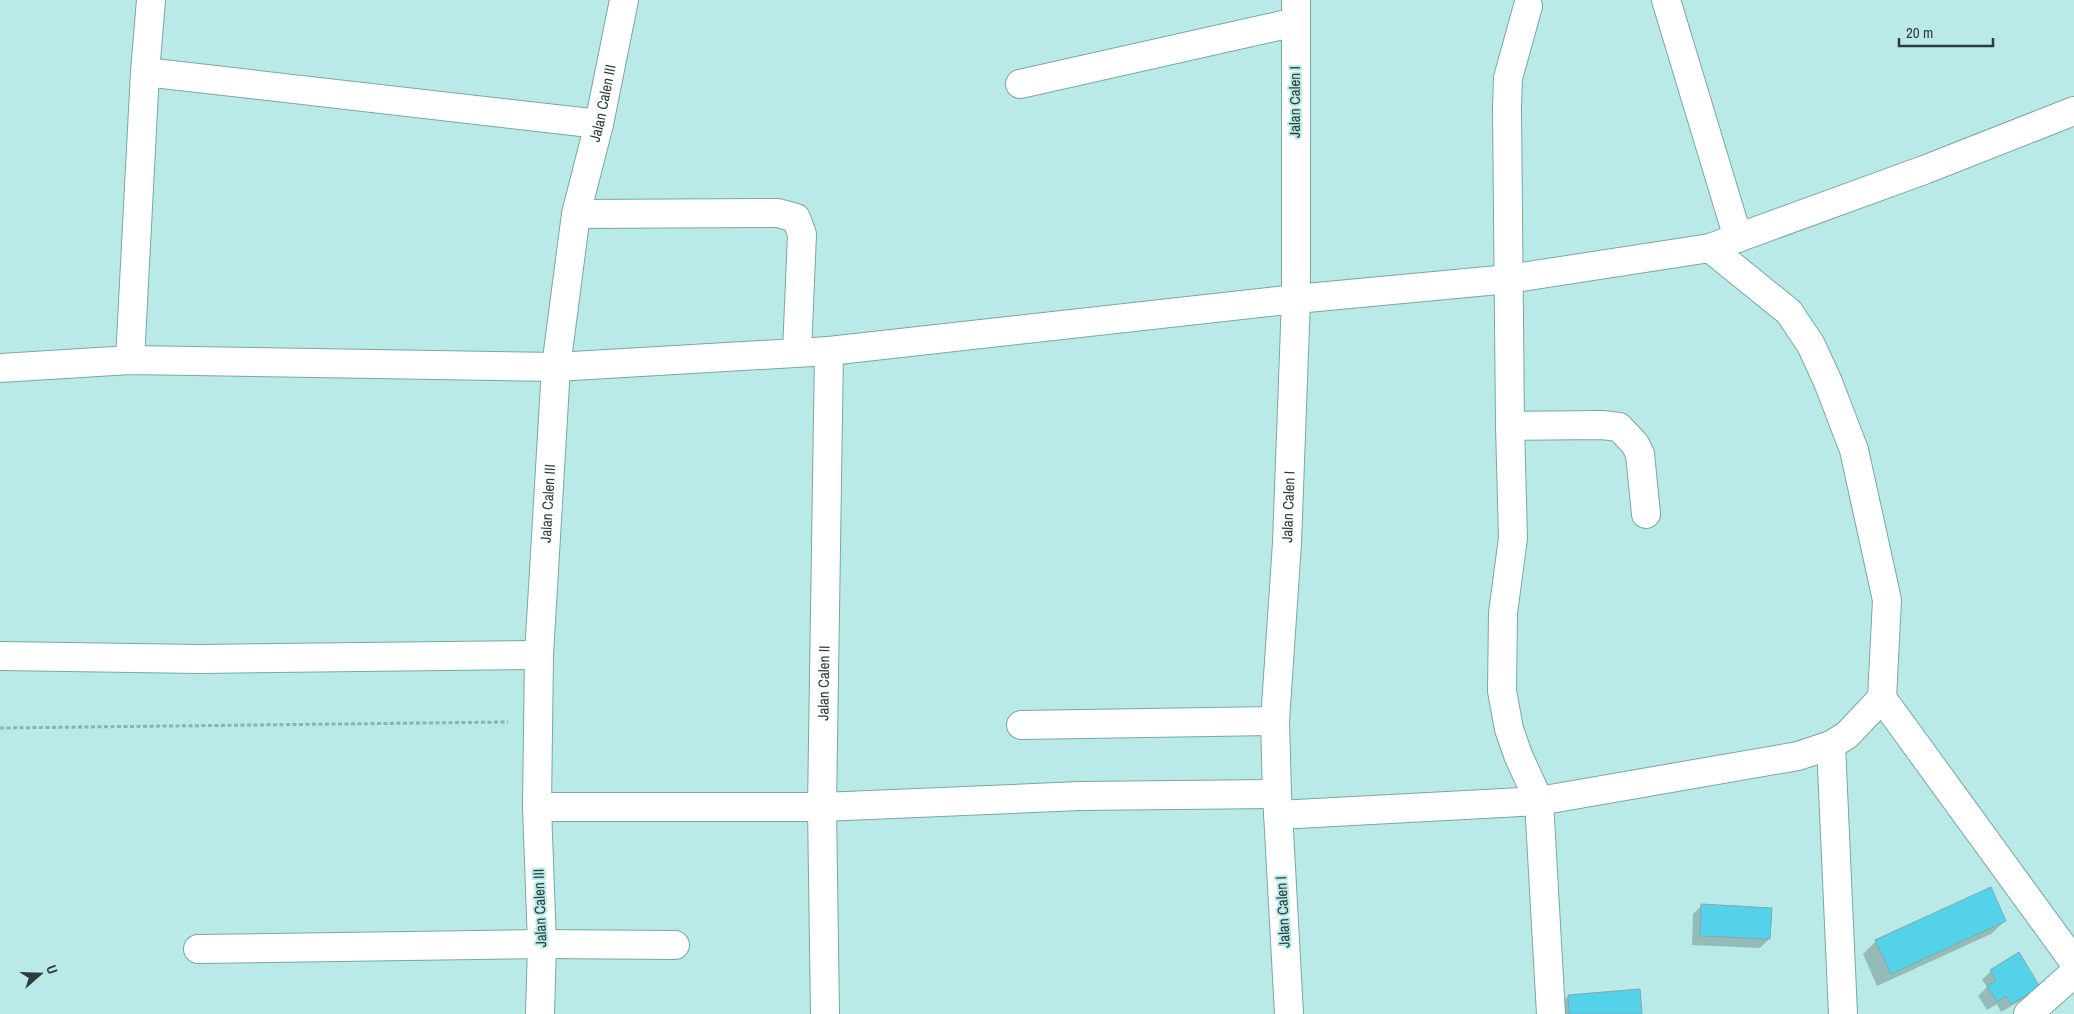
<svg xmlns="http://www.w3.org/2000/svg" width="2074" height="1014" font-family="'Archivo Narrow',sans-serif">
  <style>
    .shadow { fill: #0003 }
    .building { fill: #54d2ea; stroke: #7daab3 }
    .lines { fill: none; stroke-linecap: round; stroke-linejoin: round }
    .minor-casing { stroke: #79a8a5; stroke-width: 30 }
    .path { stroke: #8bb3b0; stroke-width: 3; stroke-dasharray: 4 2.5; stroke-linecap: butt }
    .minor { stroke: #fff; stroke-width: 28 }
    .labels { text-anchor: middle; stroke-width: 4; stroke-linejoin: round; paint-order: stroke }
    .street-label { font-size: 15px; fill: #2a3e3d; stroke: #b9eae7 }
  </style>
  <rect width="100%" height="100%" fill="#b9eae7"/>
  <path class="shadow" d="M1702,905l67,34 -9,9 -68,-3 1,-31z
    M2005,921l-14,13 -114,52 -14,-32 13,-13z
    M1991,971l47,15 -9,10 -28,16 -4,-8 -10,6 -9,-14 9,-9 -5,-7z
    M1568,996l73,18h-81l-1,-8z"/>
  <path class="building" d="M1991,887l15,34 -115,53 -16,-34z
    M1701,904l71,4 -2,31 -70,-3z
    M2019,952l21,35 -29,17 -5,-8 -9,6 -10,-16 9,-6 -6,-10z
    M1640,989l2,25h-73l-1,-19z"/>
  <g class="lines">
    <defs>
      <g id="minor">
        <path d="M151,0l-6,72 454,52"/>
        <path d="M1666,0l72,238"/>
        <path d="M1528,6l-20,72 -1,29 3,319 3,112 -10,75 -1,78 7,38 9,26 21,46 12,213"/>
        <path d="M1020,84l276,-62"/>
        <path d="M576,214l202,-1 18,5 6,16 -5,118"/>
        <path d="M130,360l15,-288"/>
        <path d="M0,368l130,-8 426,7 273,-16 467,-52 213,-20 201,-31 214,-78 150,-59"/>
        <path d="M1510,426l92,-1 17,2 16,17 5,10 6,60"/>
        <path d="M0,656l200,3 339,-4"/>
        <path d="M1882,698l192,264"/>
        <path d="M1021,725l254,-4"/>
        <path d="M1831,745l12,269"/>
        <path d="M537,807h285l258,-11 197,-2"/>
        <path d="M1278,815l261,-14 259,-45 33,-11 16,-10 35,-37 5,-98 -33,-150 -26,-68 -17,-37 -22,-33 -79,-64"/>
        <path d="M198,949l344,-5 133,1"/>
        <path id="s1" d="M540,1014l2,-70 -5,-137 2,-152 17,-288 20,-153 23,-90 25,-124"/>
        <path id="s2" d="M825,1014l-3,-207 7,-456"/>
        <path id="s3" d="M1289,1014l-12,-220 -2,-73 12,-178 9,-244v-299"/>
        <path d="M2028,1014l46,-41"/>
      </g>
    </defs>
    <use href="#minor" class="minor-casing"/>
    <path class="path" d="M0,728l508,-6"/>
    <use href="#minor" class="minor"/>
  </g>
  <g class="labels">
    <g class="street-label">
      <text transform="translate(1295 102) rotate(-90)" y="5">Jalan Calen I</text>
      <text dy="5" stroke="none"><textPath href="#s1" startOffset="916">Jalan Calen III</textPath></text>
      <text dy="5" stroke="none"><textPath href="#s1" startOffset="511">Jalan Calen III</textPath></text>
      <text dy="5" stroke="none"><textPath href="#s3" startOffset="508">Jalan Calen I</textPath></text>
      <text dy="5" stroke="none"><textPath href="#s2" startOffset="331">Jalan Calen II</textPath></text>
      <text transform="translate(540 908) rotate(-92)" y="5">Jalan Calen III</text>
      <text transform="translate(1283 912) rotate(-93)" y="5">Jalan Calen I</text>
    </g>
  </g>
  <g transform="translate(40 974) rotate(70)" stroke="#b9eae7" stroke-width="4" paint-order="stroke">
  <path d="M0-4L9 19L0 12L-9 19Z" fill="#2a3e3d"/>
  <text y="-8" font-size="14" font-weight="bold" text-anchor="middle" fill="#2a3e3d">U</text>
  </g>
  <path d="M1899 38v8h94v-8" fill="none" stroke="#2a3e3d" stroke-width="2.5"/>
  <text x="1906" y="38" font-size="15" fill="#2a3e3d" stroke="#b9eae7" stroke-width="4" paint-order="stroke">20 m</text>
</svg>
